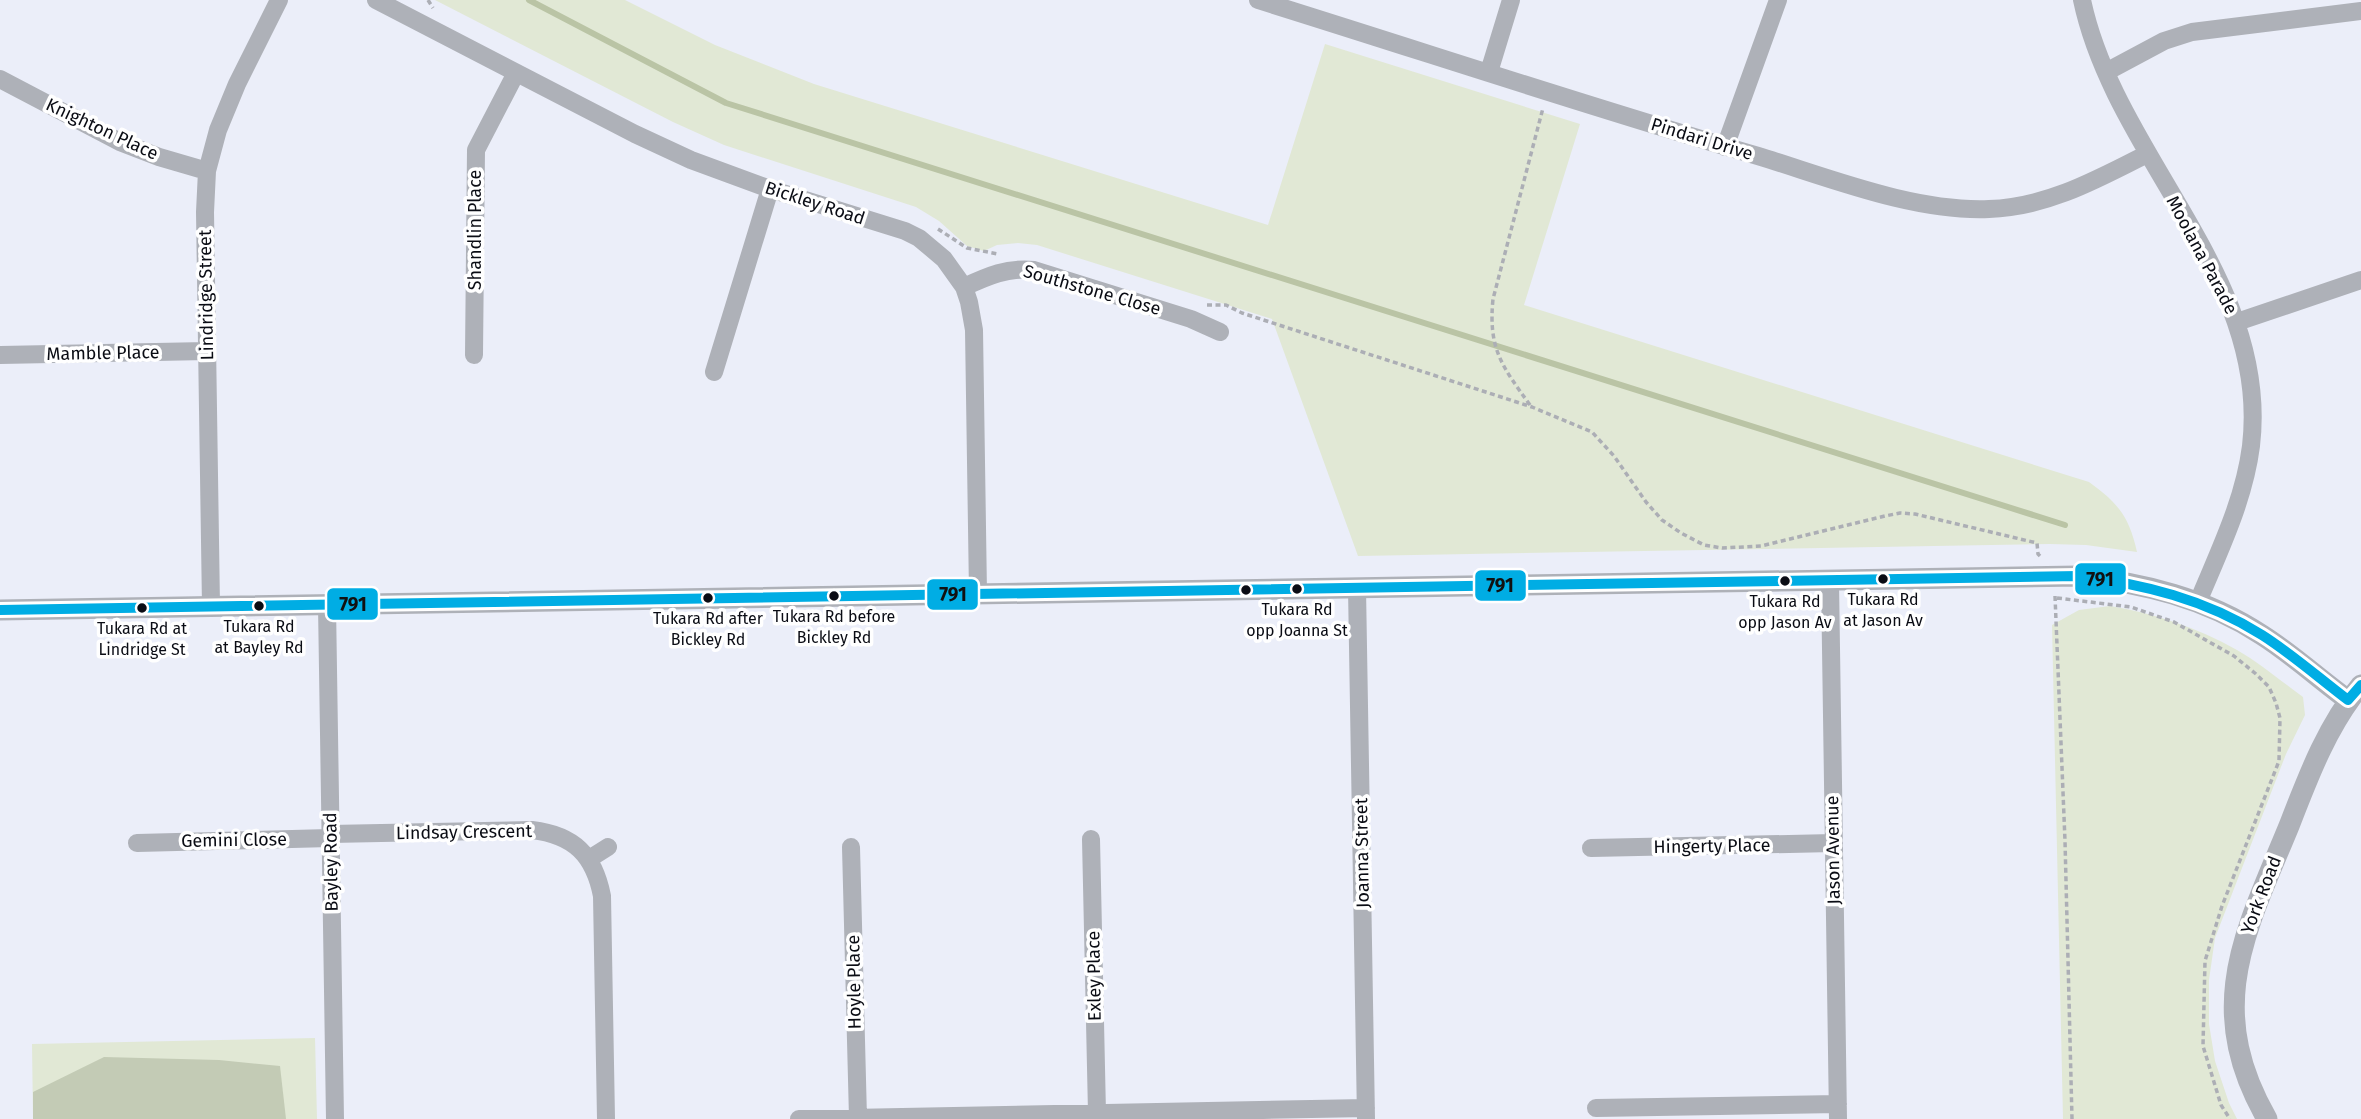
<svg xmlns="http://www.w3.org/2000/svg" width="2361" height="1119" font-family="'Fira Sans',sans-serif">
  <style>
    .green { fill: #e1e8d5 }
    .forest { fill: #c3cbb5 }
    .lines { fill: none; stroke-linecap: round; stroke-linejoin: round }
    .stream { stroke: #bac4a5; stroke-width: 6 }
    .path { stroke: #acaeb5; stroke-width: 3.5; stroke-dasharray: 5 3.5; stroke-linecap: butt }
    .minor { stroke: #aeb1b8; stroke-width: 18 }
    .tertiary { stroke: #aeb1b8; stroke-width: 21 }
    .bus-1-casing { stroke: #fff; stroke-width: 16 }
    .bus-1 { stroke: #00ade4; stroke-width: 10 }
    .bus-dot { fill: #0a0c14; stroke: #fff; stroke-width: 2.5 }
    .labels { text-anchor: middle; stroke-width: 7; stroke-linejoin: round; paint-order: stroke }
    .bus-label { font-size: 16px; fill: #0a0c14; stroke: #fff }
    .street-label { font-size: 18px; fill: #0a0c14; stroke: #fff }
    .line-badge { stroke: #fff; stroke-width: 2.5 }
    .pale-badge-label { font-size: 19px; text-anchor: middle; font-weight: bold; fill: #111 }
  </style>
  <rect width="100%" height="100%" fill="#ebeef9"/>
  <path class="green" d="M435,0h190l90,45 99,39 454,141 57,-181 255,80 -56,181 565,177c29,21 40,34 48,70l-51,-7 -36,-1 -692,12 -86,-237 -235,-74 -19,-2 -21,2 -13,6 -17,-5 -28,-25 -23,-14 -192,-62 -51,-23z
    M2110,606c44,7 88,22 127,44 23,13 45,32 66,47l2,18 -19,39 -71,184 -6,42v44l6,37 14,42 8,16h-174l-11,-494 27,-15z
    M315,1038l2,81h-284l-1,-75z"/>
  <path class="forest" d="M104,1057l115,3 61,6 6,53h-253v-27z"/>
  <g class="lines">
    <path class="stream" d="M529,0l197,103 1339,422"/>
    <path class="path" d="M428,0l5,8
      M938,229l29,19 31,6
      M1207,305h19l16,8 290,94 60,25 22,24 32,46 16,18 19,13 23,12 18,3 39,-2 124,-30 15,-3 15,1 122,29 1,11 2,2
      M1530,405c-28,-39 -42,-56 -37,-106l50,-191
      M2055,596l10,245 7,278
      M2057,598l74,9 43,15 60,34 22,18 13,13 7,16 4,15 -1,43 -57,145 -17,55 -2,85 18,59 9,14"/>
    <path class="minor" d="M376,0l259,134 56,26 79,29 135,42 14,7 25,21 20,28 5,15 5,28 4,263
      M1258,0c167,52 332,107 500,156 72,22 156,56 231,53 58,-2 107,-29 158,-55
      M2082,0c33,157 189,278 169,446 -7,55 -32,105 -53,156
      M1489,72l22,-72
      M2106,72l58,-31 28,-9 169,-21
      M0,79l120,63 39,15 48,14
      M1725,147l53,-147
      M964,287c24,-11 44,-20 70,-17l157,49 29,13
      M2237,322l124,-42
      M0,355l207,-4
      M474,355l2,-205 40,-77
      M714,372l56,-183
      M1830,581l8,538
      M1357,588l9,531
      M327,605l8,514
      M211,606l-6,-394 2,-41 11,-41 19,-46 42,-84
      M330,834l202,-4c42,5 62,25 70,66l4,223
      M1091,839l6,274
      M137,843l193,-5
      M851,847l7,271
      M1591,848l242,-5
      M589,859l19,-12
      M1596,1108l242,-4
      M799,1119l567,-11"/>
    <path class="tertiary" d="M0,610l2078,-34c65,7 128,22 184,59 30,19 57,44 86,65
      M2267,1119c-64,-112 -22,-186 22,-293 19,-49 38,-100 72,-141"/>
    <defs>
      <path id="bus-1" d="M0,610l2078,-34c65,8 127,23 184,59 30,19 57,43 86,65l13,-15"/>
    </defs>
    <use href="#bus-1" class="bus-1-casing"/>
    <use href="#bus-1" class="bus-1"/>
  </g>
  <g class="bus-dot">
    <circle cx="1883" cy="579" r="6"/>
    <circle cx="1785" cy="581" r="6"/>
    <circle cx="1297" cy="589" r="6"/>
    <circle cx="1246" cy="590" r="6"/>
    <circle cx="834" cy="596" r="6"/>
    <circle cx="708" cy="598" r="6"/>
    <circle cx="259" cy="606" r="6"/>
    <circle cx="142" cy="608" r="6"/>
  </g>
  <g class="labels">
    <g class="bus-label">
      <text x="1883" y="605">Tukara Rd<tspan x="1883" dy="21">at Jason Av</tspan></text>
      <text x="1785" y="607">Tukara Rd<tspan x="1785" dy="21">opp Jason Av</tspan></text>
      <text x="1297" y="615">Tukara Rd<tspan x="1297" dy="21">opp Joanna St</tspan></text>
      <text x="834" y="622">Tukara Rd before<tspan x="834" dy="21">Bickley Rd</tspan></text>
      <text x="708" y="624">Tukara Rd after<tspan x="708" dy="21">Bickley Rd</tspan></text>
      <text x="259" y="632">Tukara Rd<tspan x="259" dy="21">at Bayley Rd</tspan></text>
      <text x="142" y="634">Tukara Rd at<tspan x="142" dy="21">Lindridge St</tspan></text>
    </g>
    <g class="street-label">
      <text transform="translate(102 129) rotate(25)" y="6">Knighton Place</text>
      <text transform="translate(1702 139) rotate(17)" y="6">Pindari Drive</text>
      <text transform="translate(815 203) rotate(18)" y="6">Bickley Road</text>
      <text transform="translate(475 230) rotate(-90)" y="6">Shandlin Place</text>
      <text transform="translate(2202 255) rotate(62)" y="6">Moolana Parade</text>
      <text transform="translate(1092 290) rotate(16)" y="6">Southstone Close</text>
      <text transform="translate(206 295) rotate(-91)" y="6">Lindridge Street</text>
      <text transform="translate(103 353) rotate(-1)" y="6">Mamble Place</text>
      <text transform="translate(464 832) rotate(-1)" y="6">Lindsay Crescent</text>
      <text transform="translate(234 840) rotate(-1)" y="6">Gemini Close</text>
      <text transform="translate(1712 846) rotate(-1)" y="6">Hingerty Place</text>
      <text transform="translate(1833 850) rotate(-91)" y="6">Jason Avenue</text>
      <text transform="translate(1362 853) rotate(-91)" y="6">Joanna Street</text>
      <text transform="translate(331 862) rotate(-91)" y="6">Bayley Road</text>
      <text transform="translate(2261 895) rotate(-69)" y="6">York Road</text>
      <text transform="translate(1094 976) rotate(-91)" y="6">Exley Place</text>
      <text transform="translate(854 982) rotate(-91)" y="6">Hoyle Place</text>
    </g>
  </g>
  <g class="line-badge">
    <rect x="2074" y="562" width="53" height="34" rx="7" fill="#00ade4"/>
    <rect x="1474" y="569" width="53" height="33" rx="7" fill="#00ade4"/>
    <rect x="926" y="578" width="53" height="33" rx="7" fill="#00ade4"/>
    <rect x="326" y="587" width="53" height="34" rx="7" fill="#00ade4"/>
  </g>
  <g class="pale-badge-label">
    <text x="2100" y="586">791</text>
    <text x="1500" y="592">791</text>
    <text x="953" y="601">791</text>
    <text x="353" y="611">791</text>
  </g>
</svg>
